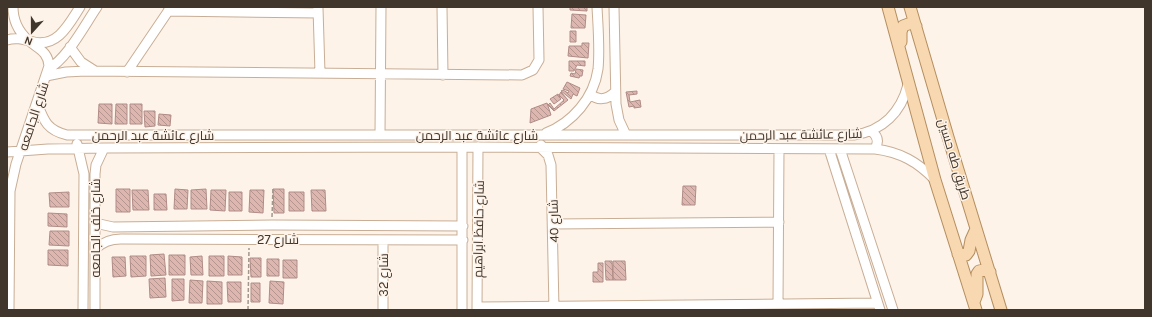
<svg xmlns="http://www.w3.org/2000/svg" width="1152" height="317" font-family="Karla,Cairo,sans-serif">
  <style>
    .building { fill: url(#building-back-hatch); stroke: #b18c87 }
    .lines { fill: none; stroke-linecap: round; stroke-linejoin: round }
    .minor-casing { stroke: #c8ae96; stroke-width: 11 }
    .major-casing { stroke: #b48e5f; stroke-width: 13 }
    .path { stroke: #a2978d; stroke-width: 1.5; stroke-dasharray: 4 2; stroke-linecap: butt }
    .minor { stroke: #fff; stroke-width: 9 }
    .major { stroke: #f7d8b0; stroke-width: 11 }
    .labels { text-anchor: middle; stroke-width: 3; stroke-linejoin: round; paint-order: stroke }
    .street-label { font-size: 13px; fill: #41362c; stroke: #fef3e9 }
  </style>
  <defs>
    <pattern id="building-back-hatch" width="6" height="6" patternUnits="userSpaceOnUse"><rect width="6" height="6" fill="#ddb6b0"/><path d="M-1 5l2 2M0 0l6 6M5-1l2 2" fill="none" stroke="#b5958f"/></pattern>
  </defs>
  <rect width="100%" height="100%" fill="#fef3e9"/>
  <path class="building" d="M570,7h17v4l-17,-1z
    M572,14l14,1 -1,13h-14z
    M570,31h6v11h-6z
    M582,43h7l-1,15 -20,-2 1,-10h13z
    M569,61h16v5l-8,-1 -3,6h-5z
    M576,69l7,1 -1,6h-2l-1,2 -9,-2 1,-3 4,1z
    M567,82l13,6 -3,8 -4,-2 -2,5 -10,-8 2,-1 5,3 1,-2 -6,-2z
    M637,91v3l-8,1 1,7 10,-2 1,7 -7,1v-2l-5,1 -3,-15z
    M561,92l7,8 -14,11 -6,-6 2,-2 4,6 10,-9 -5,-5z
    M558,94l3,5 -7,5 -4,-5z
    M547,103l4,12 -21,8 1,-14z
    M99,104h13v20l-14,-1z
    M116,104h11v20h-12z
    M130,104h12v20h-12z
    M144,111h11v15l-10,1z
    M159,114l12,1 -1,11 -12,-1z
    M683,186h13l-1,19h-13z
    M116,189h14v23h-14z
    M175,189l13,1 -1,19h-13z
    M206,189l1,20h-16v-19z
    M273,189h11v24h-10z
    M132,190h16l1,20h-16z
    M211,190h15l-1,21 -15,-1z
    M250,190h14l-1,23 -14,-1z
    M311,190h14l1,21h-14z
    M69,192v15h-19l-1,-14z
    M229,192h13v19h-13z
    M289,192h15v19h-15z
    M154,194h12l1,16h-13z
    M48,213l19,1v13l-19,-1z
    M50,231h19v15l-20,-1z
    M48,250h20v16l-20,-1z
    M164,254l2,21 -15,1 -1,-21z
    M169,255h16v20h-16z
    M130,256h16v20l-15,1z
    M202,256l1,19h-12l-1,-18z
    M209,256h15v20h-15z
    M228,256l14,1v18h-14z
    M112,257h13l1,19 -13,1z
    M250,258h11v19h-10z
    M267,259h12v17h-12z
    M283,260h14v18h-14z
    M605,261h7l1,19h-7z
    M613,261h12l1,19h-13z
    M598,263h5v19h-10v-10h5z
    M165,278l1,19 -16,1 -1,-19z
    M172,279h12v21l-12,1z
    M190,280l13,1 -1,22h-13z
    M207,281l15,1v22h-15z
    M270,281l14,1 -1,22 -14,-1z
    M227,282h14v20h-13z
    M251,283h9v19h-9z"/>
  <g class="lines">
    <defs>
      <path id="minor" d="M442,7l1,68
        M614,7l2,97 3,16 7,15
        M318,8l2,65
        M168,11l150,2
        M7,40c10,-3 18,0 27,2 24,5 35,-18 46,-35
        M70,47l11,15 14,9
        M48,69c19,-10 36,-43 49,-62
        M127,72l44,-65
        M46,76l20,-4 20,-1 436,4 11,-5 6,-10 -1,-53
        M590,94c8,7 17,6 25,-2
        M37,103c7,18 10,27 30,32h787c29,-4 47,-23 54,-50
        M871,131c7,5 8,11 4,18
        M546,133c26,-10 48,-35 52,-64 2,-19 0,-43 -1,-62
        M380,134l1,-127
        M77,144l7,30 -1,136
        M541,145v3l7,7 3,10 3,145
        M462,147v163
        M829,149l51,161
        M840,149l53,161
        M7,152l41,-3 56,-1 374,-1 397,2c25,3 43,13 60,31
        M95,223l18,4 159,-2 191,1
        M553,224l226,-2
        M95,249c8,-7 15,-10 26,-10l342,1
        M778,304l1,-154
        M477,307l400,-4
        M9,310l1,-119 6,-27 33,-98c-1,-15 -11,-17 -21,-26 -9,-8 -15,-20 -15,-33
        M95,310v-136l1,-9 8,-17
        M383,310v-70
        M477,310l1,-163"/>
      <path id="major" d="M888,7l47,173 41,130
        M910,7l38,130 53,173
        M901,42v-10l2,-6 8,-3 5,3
        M958,254l8,1 3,-4 2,-11 5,-11
        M974,302l3,-8v-20l2,-3 5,-1 6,2"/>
    </defs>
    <use href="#minor" class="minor-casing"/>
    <use href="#major" class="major-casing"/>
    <path class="path" d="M272,217l1,-30
      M248,310l1,-62"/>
    <use href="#minor" class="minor"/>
    <use href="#major" class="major"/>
  </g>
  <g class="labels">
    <g class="street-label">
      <text transform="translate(33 116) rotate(-72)" y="5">شارع الجامعه</text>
      <text transform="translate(801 134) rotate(-1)" y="5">شارع عائشة عبد الرحمن</text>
      <text x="153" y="140">شارع عائشة عبد الرحمن</text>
      <text x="477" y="140">شارع عائشة عبد الرحمن</text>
      <text transform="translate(955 159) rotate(73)" y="5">طريق طه حسين</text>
      <text transform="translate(553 221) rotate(-91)" y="5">شارع 40</text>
      <text transform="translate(95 228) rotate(-90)" y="5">شارع خلف الجامعه</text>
      <text transform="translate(478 229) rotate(-89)" y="5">شارع حافظ ابراهيم</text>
      <text x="278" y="244">شارع 27</text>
      <text transform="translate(383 275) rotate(-90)" y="5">شارع 32</text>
    </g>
  </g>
  <rect width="1152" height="317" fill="none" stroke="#41362c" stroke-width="16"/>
  <g transform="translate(32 32) rotate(201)" stroke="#fef3e9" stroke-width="3" paint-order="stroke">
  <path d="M0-3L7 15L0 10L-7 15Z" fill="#41362c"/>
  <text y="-6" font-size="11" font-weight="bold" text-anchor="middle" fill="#41362c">N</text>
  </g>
</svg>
